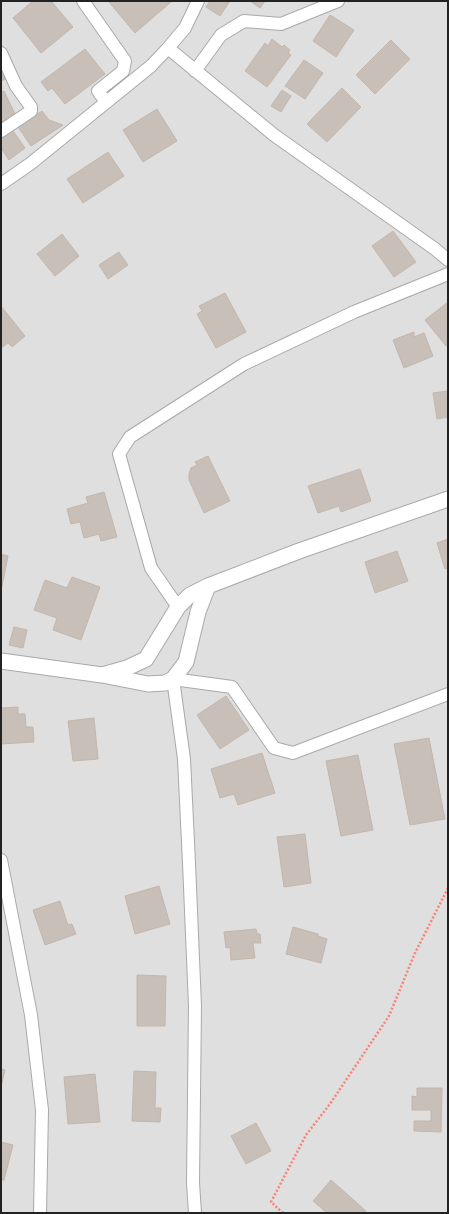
<svg xmlns="http://www.w3.org/2000/svg" width="449" height="1214" font-family="'Open Sans',sans-serif">
  <style>
    .residential { fill: #e0dfdf }
    .building { fill: #c7bfb8; stroke: #c4b6ab }
    .lines { fill: none; stroke-linecap: round; stroke-linejoin: round }
    .minor-casing { stroke: #a9a9a9; stroke-width: 14 }
    .tertiary-casing { stroke: #a9a9a9; stroke-width: 17 }
    .path { stroke: #fa8072; stroke-width: 2.5; stroke-dasharray: 2 2; stroke-linecap: butt }
    .minor { stroke: #fff; stroke-width: 12 }
    .tertiary { stroke: #fff; stroke-width: 15 }
  </style>
  <rect width="100%" height="100%" fill="#f2efe9"/>
  <path class="residential" d="M1,1h447v1212h-447z"/>
  <path class="building" d="M33,1h18l22,26 -32,26 -28,-35z
    M108,1h62l1,1 -36,31z
    M210,1h20l-10,15 -14,-9z
    M250,1h15l-5,7z
    M330,15l24,15 -18,27 -23,-16z
    M272,39l10,8 2,-2 6,5 -2,3 3,2 -24,32 -22,-16 20,-28 3,3z
    M391,40l19,19 -35,35 -19,-19z
    M85,49l20,25 -40,30 -13,-16 -4,3 -7,-9z
    M304,60l19,13 -18,26 -20,-13z
    M1,64l7,14 -7,3z
    M342,88l19,19 -34,35 -20,-18z
    M282,90l9,6 -10,16 -10,-6z
    M4,91l13,27 -16,7v-33z
    M157,109l20,32 -34,21 -20,-32z
    M42,111l7,9 14,5 -32,21 -13,-19z
    M11,128l14,20 -16,12 -8,-12v-13z
    M108,152l16,24 -41,27 -16,-24z
    M393,231l23,31 -22,15 -22,-31z
    M62,234l17,22 -24,20 -18,-22z
    M119,252l9,13 -20,14 -9,-14z
    M225,293l21,39 -30,16 -19,-34 5,-3 -3,-5z
    M448,302v42l-2,2 -21,-26z
    M1,306l24,30 -13,11 -4,-4 -7,5z
    M414,332v5l10,-4 9,23 -29,12 -11,-28z
    M448,391v26l-11,2 -4,-26z
    M208,456l22,45 -26,12 -15,-33v-6l2,-6 6,-3 -2,-3z
    M360,469l11,32 -30,11 -2,-6 -21,7 -10,-27z
    M104,492l13,45 -16,4 -2,-7 -15,4 -4,-16 -9,2 -4,-15 21,-6 -2,-6z
    M448,539v29l-3,1 -8,-26z
    M397,551l11,30 -33,12 -10,-31z
    M1,554l7,2 -7,35z
    M72,577l28,10 -19,53 -28,-10 4,-12 -23,-8 11,-30 22,8z
    M14,627l13,3 -4,18 -14,-3z
    M226,696l23,34 -29,19 -23,-34z
    M18,707v7h7l1,13h7l1,15 -33,2v-36z
    M94,718l4,41 -25,2 -5,-40z
    M429,738l16,81 -35,6 -16,-81z
    M262,753l13,40 -37,12 -4,-11 -14,4 -9,-29z
    M358,755l15,75 -32,6 -15,-75z
    M305,834l6,49 -27,4 -7,-50z
    M159,886l11,38 -35,10 -10,-38z
    M60,901l8,24 4,-1 4,10 -31,11 -12,-35z
    M293,927l25,7v2l9,3 -6,24 -35,-9z
    M256,929l1,5h3l1,9h-8l2,15 -24,2 -1,-13 -4,1 -2,-16z
    M137,975l29,1 -1,50h-28z
    M1,1069l4,1 -4,17z
    M134,1071l22,1 -1,36h6l-1,14 -28,-1z
    M95,1074l5,48 -32,2 -4,-47z
    M417,1088h25l-1,44 -27,-1v-10h17v-11h-19v-14l5,1z
    M256,1123l15,28 -25,13 -15,-28z
    M1,1142l12,3 -9,35h-3z
    M331,1180l35,31 -2,2h-37l-14,-12z"/>
  <g class="lines">
    <defs>
      <path id="minor" d="M83,1l42,60 -2,10 -25,20 8,11
        M168,48l106,87 161,114 13,11
        M1,53l15,33 15,21v4l-30,20
        M195,71l26,-36 23,-14 37,3 57,-23
        M1,184l29,-20 121,-98 17,-18 17,-20 13,-27
        M178,607l-27,-39 -32,-114 11,-17 114,-73 110,-52 94,-38
        M1,860l30,155 11,95 -2,103
        M195,1213l-2,-30 2,-177 -6,-143 -5,-104 -11,-80 59,8 42,61 19,5 155,-59"/>
      <path id="tertiary" d="M1,661l101,14 46,9 17,-1 8,-4 13,-17 12,-50 10,-26
        M102,675l25,-7 19,-9 32,-52 12,-12 18,-9 91,-35 149,-52"/>
    </defs>
    <use href="#minor" class="minor-casing"/>
    <use href="#tertiary" class="tertiary-casing"/>
    <path class="path" d="M283,1213l-12,-11 35,-67 24,-31 59,-88 26,-63 33,-65"/>
    <use href="#minor" class="minor"/>
    <use href="#tertiary" class="tertiary"/>
  </g>
  <rect width="449" height="1214" fill="none" stroke="#222222" stroke-width="4"/>
</svg>
